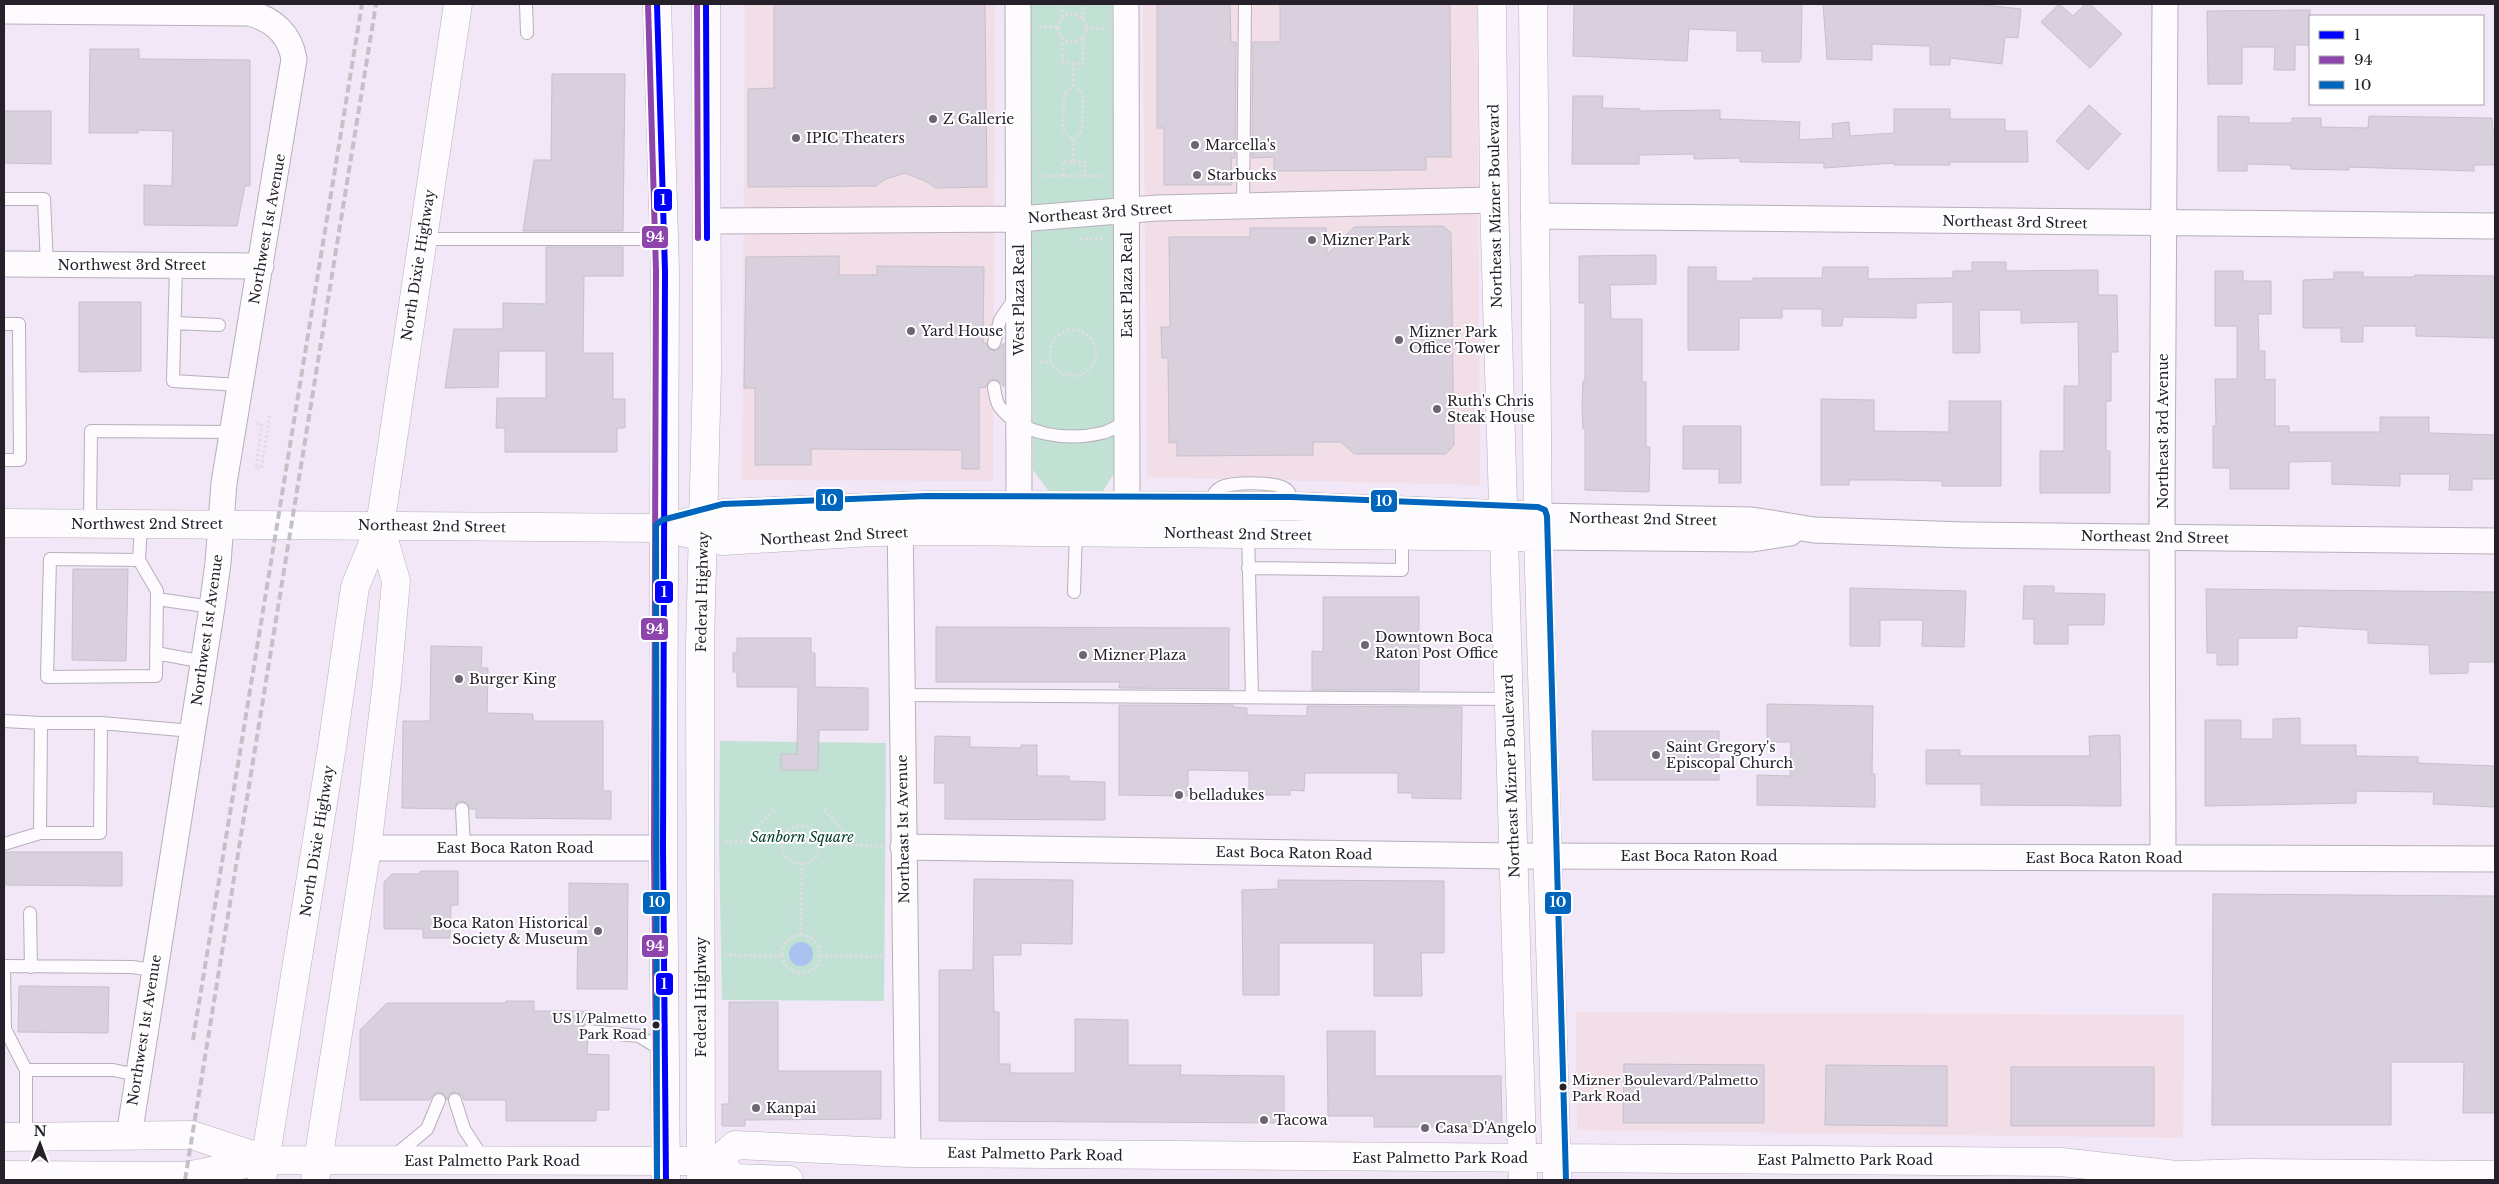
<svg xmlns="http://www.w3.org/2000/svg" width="2499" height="1184" font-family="'Libre Baskerville',serif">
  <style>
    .commercial { fill: #f1dee7 }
    .green { fill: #c0e1d3 }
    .water { fill: #a9c2ef }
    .building { fill: #d8d0dd; stroke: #c8bfcc }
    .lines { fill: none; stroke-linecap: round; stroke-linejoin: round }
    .lane-casing { stroke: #b7afbb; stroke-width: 14 }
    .street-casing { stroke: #b7afbb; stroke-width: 27 }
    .secondary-casing { stroke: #b7afbb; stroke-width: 29 }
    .primary-casing { stroke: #b7afbb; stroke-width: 29 }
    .path { stroke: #e0dde2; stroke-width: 3; stroke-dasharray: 2.5 2.5; stroke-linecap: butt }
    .lane { stroke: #fdfbfe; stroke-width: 12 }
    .street { stroke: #fdfbfe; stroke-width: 25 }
    .secondary { stroke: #fdfbfe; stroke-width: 28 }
    .primary { stroke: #fdfbfe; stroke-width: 28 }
    .rail { stroke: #c3c1c5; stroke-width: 4; stroke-dasharray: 8 4; stroke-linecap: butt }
    .bus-1-casing { stroke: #fff; stroke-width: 10 }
    .bus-2-casing { stroke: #fff; stroke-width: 10 }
    .bus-3-casing { stroke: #fff; stroke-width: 10 }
    .bus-1 { stroke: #00f; stroke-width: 6 }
    .bus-2 { stroke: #8e44ad; stroke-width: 6 }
    .bus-3 { stroke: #0065bd; stroke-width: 6 }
    .poi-dot { fill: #6d6672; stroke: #fff; stroke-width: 2 }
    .bus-dot { fill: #26202a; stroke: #fff; stroke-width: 2 }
    .labels { text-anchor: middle; stroke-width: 4; stroke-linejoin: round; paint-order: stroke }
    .bus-label { font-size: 13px; fill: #26202a; stroke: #fff; text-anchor: end }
    .poi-label { font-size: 14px; fill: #26202a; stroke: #fff; text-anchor: start }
    .street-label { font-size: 14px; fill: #26202a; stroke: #fff }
    .park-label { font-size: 14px; font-style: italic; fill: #003d23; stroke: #fff }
    .line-badge { stroke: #fff; stroke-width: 2 }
    .badge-label { font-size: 14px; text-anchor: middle; font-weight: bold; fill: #fff }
  </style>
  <rect width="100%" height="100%" fill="#f1e7f7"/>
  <path class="commercial" d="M745,4h250l-2,477 -251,-1z
    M1143,4h334l3,481 -333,-8z
    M1576,1012l608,3 -1,123 -606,-8z"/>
  <path class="green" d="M1031,4h81l4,466 -16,26 -49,-2 -18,-24z
    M720,741l166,2 -2,258 -162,-1 -3,-158z"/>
  <path class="water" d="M789 954a12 12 0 1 1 24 0a12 12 0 1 1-24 0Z"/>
  <path class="building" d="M774,4h211l2,183 -51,1 -11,-7 -20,-8 -19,6 -10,7 -128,1v-98l26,-1z
    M1157,4h73l1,38h5l-1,116h-4l1,27h-68v-57h-7z
    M1280,4h170l1,153h-25v13l-152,1v-14l-22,1 1,-116h27z
    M1574,4h228l-1,55 -2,3h-37v-11h-25v-20l-48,-2 -2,32 -114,-5z
    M1823,4h153l45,5 -3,29 -13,-1 -3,27 -52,-6v7h-20v-19l-58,-2v16l-45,-1z
    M2059,4l14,12 12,-12h5l32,30 -32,34 -49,-46z
    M2310,10v35h-15v25h-21l1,-23h-33v37h-34l-1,-73z
    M90,49h49v10l111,1v126h-5l-8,40 -93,-1v-40l28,1 1,-55 -35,-1v3h-49z
    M552,74h73l-2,157h-100l11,-71h17z
    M1573,96h30l-1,12 38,1v2l80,-1v9l80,3 -1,18 34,-2 -1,-14 17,-2 1,14 44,-3v-24h56v10h55v12h22l1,31h-78v3h-56v-2l-70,5v-5l-84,-1v-4l-46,1v-5l-55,1v9h-67z
    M2089,105l32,29 -33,36 -32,-29z
    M4,111h47v53l-47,-1z
    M2218,116l31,1v6h43v-5h29v9l47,1 1,-12 123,2 1,12h2v35h-21v6l-125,-4v3l-58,-1v-4l-44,-1v7h-29z
    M1443,226l8,7 3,212 -8,9h-92l-13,-12h-28v13l-136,1v-14l-8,1 -1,-85h-6l-1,-31h9l-1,-90h81v-9h76l1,27 27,-28z
    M546,247h77v29h-39l-1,77h30v46h12v29h-8v24h-112v-24h-9l1,-30h49v-47h-47l-1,36 -53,1 9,-59h49v-26l43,1z
    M1656,255v29l-46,1 1,34h31v63h4v65h4l-1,45 -64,-2v-61h-2l-1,-24 1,-24h2v-78h-6v-47z
    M839,256v19h38v-9l107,1 -1,76h3l3,6 7,2 8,-8v44l-7,-7 -4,-1 -4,2 -3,6 -7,1v81h-17v-19l-151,-1v16h-56v-77h-11l2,-131z
    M1972,262h34v9l92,-1v25h19l1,57h-7v49h-5v50h4v42h-70v-42h24v-65h15l-1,-64 -57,1v-13h-42l1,43h-27v-51l-37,1v15l-73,-1 -1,9h-20v-17h-40v9h-43v32h-51v-83h28v14h37v-3h69l1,-11h45v12l85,-1v-7h19z
    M2215,271h28v10h28v33h-13l1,37h6v29l10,-1v47h14v6h91v-15h49v16l66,2v44h-23v11h-23l1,-16h-50v12l-68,-2v-23l-43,1v27h-59v-21h-17v-42h3l-1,-47h22v-53h-22z
    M2334,272h29v5h52v-2l80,1v62l-79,-2v-10h-53v16h-22v-14h-38v-48l31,-1z
    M79,302h62v69l-62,1z
    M1821,399l53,1v31l75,1v-31h52v85h-59v-5l-51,-1h-42v5h-28z
    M1683,426h58v57h-22v-14h-36z
    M73,569h55l-2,92 -54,-1z
    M2024,586h30v7l51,1 -1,31h-36v19h-34v-25h-11z
    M1850,588l116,3 -2,56 -42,-1 1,-26h-43v26h-30z
    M2206,589l289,3v70h-27v11l-38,1 -1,-29 -61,-2v-13l-71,-4v12h-59v27h-21v-12h-10z
    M1323,597h96v93h-107v-39l11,1z
    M936,627l293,1v61l-110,-1 1,-6h-184z
    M737,638h74v15h4v34l53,1v42h-49l-1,40h-37v-16h16l1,-67h-61v-15h-4v-19h4z
    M431,646l51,1 -1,21h7l-1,45 46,1v7h70v70h8v28l-135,-1v-9h-6l-2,-5 -6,-3 -5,1 -3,7 -52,-1 1,-87h27z
    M1767,704l106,2 -1,68h3v33l-118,-2v-30l33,1 1,-34h-24z
    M1119,705h114v2l14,1v7l60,1v-10h5l150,1 -1,92 -49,-1v-5h-14v-20h-93l-1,18 -14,-1v5h-29v-4h-12v-20l-61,-1v26l-69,-1z
    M2300,718v27h56v11l62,1v6l77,3v41l-62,-3 1,-12 -78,-1v12l-151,3v-86h36v19h32v-20z
    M1592,731h127v49h-126z
    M2120,735l1,71 -140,-1v-21h-55v-34h34v6h130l-1,-20z
    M935,736l35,1v10l51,1v-3h16v31h32v5l36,1v38l-160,-1v-36h-11z
    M6,852h116v34l-116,-1z
    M420,871h38v34h-7l-1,33h-27v-9h-39v-47l8,-8h28z
    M974,879l99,1 -1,64 -51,-1v12h-28l1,57h5v52h11v9h65v-54l53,1v45h53l-1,10 104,1v47l-345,-2v-151h34z
    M1278,880l166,1v72h-23l1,43h-48v-53h-95v52h-36l-1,-105 36,-1z
    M569,883l59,1 -1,105h-50l1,-67h-9z
    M2213,894l282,2v217h-32l1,-51h-73v63h-179z
    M19,986l90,1 -1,46 -90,-1z
    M506,1001h28v10h54v12l-6,3 -2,5 3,6 5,2 -1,15 22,1v55h-13v11h-90v-21h-42l-3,-6 -5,-2 -7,2 -2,6 -2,-5 -7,-3 -4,2 -4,6h-70v-70l27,-27h119z
    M729,1002h49v69h103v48l-136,1v6h-23v-22h7z
    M1327,1031h48v45h126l1,51h-128v-11h-46z
    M1624,1064l140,1v58h-141z
    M1826,1065l121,1v60l-122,-1z
    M2011,1067h143v59h-143z"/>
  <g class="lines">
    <defs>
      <path id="lane" d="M526,4l1,29
        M4,199h40l3,66
        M1243,207l2,-203
        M422,239h242
        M176,266l-3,115 67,4
        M175,323l44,2
        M4,324h15l1,136h-16
        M994,343l6,-23 15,-22
        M994,387c1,6 2,14 5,19 22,30 69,35 103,27 9,-2 17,-8 25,-12
        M1211,508c1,-7 1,-16 9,-20 10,-6 59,-7 67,2 5,5 4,12 4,18
        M90,524l1,-93 141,1
        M1248,531l4,166
        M139,560l18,31 -1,85 -109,1 3,-118 89,1 2,-36
        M1248,568l154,2v-34
        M1074,592l2,-62
        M157,599l55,8
        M156,653l48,9
        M901,695l608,4
        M4,721l37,2
        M101,723l91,8
        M462,809l2,39
        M4,844l36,-11h60l1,-110h-60l-1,110
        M30,913l1,54
        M4,966l128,1 21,3
        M4,967l1,62 21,41
        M588,1031l51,5 26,16
        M455,1100l9,29 21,32
        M26,1136v-66h87l24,5
        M393,1157l34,-28 12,-29"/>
      <path id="street" d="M1018,4l1,500 12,19
        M4,11l245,2c24,6 41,21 45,46l-70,424 -6,80 -6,44 -83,529
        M1534,216l961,10
        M707,221l312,-2 138,-11 337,-8
        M4,264l257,2
        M900,513l8,640
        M1538,516l214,4 62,10 152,5 529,6
        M1117,524l10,-19 -1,-501
        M1538,537l214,2 38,-6
        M903,847l611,9 981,3
        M367,848h296
        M2163,858l-1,-357 3,-497"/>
      <path id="secondary" d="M1492,4l2,196 29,980
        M1533,4l5,533 19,643
        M4,523l660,5 59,13 150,-9 75,-1 590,6
        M681,524l42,-11 204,-8 364,1 231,9
        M702,1161h15l18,-16 173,8 1153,9 107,12
        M717,1161l17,17 55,2
        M2149,1176l99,-3 247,2
        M262,1180l70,-433 23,-160 25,-61 78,-522
        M315,1180l52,-332 20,-166 9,-101 -16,-55"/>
      <path id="primary" d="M657,4l8,267 -2,577 3,332
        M4,1137l188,-2 72,24
        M4,1175l182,1 80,-16 419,1
        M701,1180l-1,-537 7,-271 -1,-368"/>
    </defs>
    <use href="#lane" class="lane-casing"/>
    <use href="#street" class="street-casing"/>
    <use href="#secondary" class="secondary-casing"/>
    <use href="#primary" class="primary-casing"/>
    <path class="path" d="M1062,4v14
      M1058 28a14 14 0 1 1 28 0a14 14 0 1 1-28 0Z
      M1083,19v-15
      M1039,27h20
      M1086,28l19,1
      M1062,38v25l21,1v-27
      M1073,85l10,9 -1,36 -9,10 -10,-10 1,-36 9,-9v-21
      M1073,162h12v14
      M1039,176h66
      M1063,176v-14h10v-22
      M1080,239h23
      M1050 353a23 23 0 1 1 46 0a23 23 0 1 1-46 0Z
      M1040,362h12
      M257,424h5l-6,44h5l9,-53
      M824,810l25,27 1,8
      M782 845a19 19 0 1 1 38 0a19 19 0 1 1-38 0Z
      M725,842h57
      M749,843l1,-9 24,-24
      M820,844l62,2
      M801,935l1,-72
      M782 954a19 19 0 1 1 38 0a19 19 0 1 1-38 0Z
      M724,955l58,1
      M820,956l65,1"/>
    <use href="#lane" class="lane"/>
    <use href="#street" class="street"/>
    <use href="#secondary" class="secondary"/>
    <use href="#primary" class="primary"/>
    <path class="rail" d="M193,1040l169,-1036
      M185,1180l191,-1176"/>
    <defs>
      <path id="bus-1" d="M657,4l8,267 -2,577 3,332
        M706,4l1,234"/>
      <path id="bus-2" d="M648,4l8,267 -2,577 3,332
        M697,4l1,234"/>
      <path id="bus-3" d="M657,1180l-1,-655 6,-5 61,-16 204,-8 364,1 247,10 7,3 2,6 19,664"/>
    </defs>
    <use href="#bus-1" class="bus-1-casing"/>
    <use href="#bus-2" class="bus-2-casing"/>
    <use href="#bus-3" class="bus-3-casing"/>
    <use href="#bus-1" class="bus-1"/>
    <use href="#bus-2" class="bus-2"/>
    <use href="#bus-3" class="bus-3"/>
  </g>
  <g class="poi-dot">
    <circle cx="933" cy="119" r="5"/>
    <circle cx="796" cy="138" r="5"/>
    <circle cx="1195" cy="145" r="5"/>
    <circle cx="1197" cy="175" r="5"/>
    <circle cx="1312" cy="240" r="5"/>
    <circle cx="911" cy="331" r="5"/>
    <circle cx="1399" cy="340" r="5"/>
    <circle cx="1437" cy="409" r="5"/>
    <circle cx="1365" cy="645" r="5"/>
    <circle cx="1083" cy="655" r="5"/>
    <circle cx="459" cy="679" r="5"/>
    <circle cx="1656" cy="755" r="5"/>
    <circle cx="1179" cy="795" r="5"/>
    <circle cx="598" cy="931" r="5"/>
    <circle cx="756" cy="1108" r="5"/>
    <circle cx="1264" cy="1120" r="5"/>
    <circle cx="1425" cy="1128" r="5"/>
  </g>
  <g class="bus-dot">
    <circle cx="656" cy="1025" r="4.5"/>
    <circle cx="1563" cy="1087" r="4.5"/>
  </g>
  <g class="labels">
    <g class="bus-label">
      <text x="647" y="1023">US 1/Palmetto<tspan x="647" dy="16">Park Road</tspan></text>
      <text x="1572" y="1085" text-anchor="start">Mizner Boulevard/Palmetto<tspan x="1572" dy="16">Park Road</tspan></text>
    </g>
    <g class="poi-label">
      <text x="943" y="124">Z Gallerie</text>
      <text x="806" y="143">IPIC Theaters</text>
      <text x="1205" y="150">Marcella's</text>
      <text x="1207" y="180">Starbucks</text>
      <text x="1322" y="245">Mizner Park</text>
      <text x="921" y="336">Yard House</text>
      <text x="1409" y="337">Mizner Park<tspan x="1409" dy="16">Office Tower</tspan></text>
      <text x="1447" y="406">Ruth's Chris<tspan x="1447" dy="16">Steak House</tspan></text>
      <text x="1375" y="642">Downtown Boca<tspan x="1375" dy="16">Raton Post Office</tspan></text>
      <text x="1093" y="660">Mizner Plaza</text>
      <text x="469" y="684">Burger King</text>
      <text x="1666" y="752">Saint Gregory's<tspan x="1666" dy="16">Episcopal Church</tspan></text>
      <text x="1189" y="800">belladukes</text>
      <text x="588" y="928" text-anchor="end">Boca Raton Historical<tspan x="588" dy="16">Society &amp; Museum</tspan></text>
      <text x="766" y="1113">Kanpai</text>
      <text x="1274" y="1125">Tacowa</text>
      <text x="1435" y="1133">Casa D'Angelo</text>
    </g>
    <g class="street-label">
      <text transform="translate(1495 206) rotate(-91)" y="5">Northeast Mizner Boulevard</text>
      <text transform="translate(1100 213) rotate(-4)" y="5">Northeast 3rd Street</text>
      <text transform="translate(2015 222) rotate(1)" y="5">Northeast 3rd Street</text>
      <text transform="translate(267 229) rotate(-80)" y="5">Northwest 1st Avenue</text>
      <text x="132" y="270">Northwest 3rd Street</text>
      <text transform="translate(418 265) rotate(-81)" y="5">North Dixie Highway</text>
      <text transform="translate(1127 285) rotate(-90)" y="5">East Plaza Real</text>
      <text transform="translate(1019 300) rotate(-90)" y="5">West Plaza Real</text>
      <text transform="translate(2163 431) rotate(-90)" y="5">Northeast 3rd Avenue</text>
      <text transform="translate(1643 519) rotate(1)" y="5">Northeast 2nd Street</text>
      <text x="147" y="529">Northwest 2nd Street</text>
      <text transform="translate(432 526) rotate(1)" y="5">Northeast 2nd Street</text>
      <text transform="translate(1238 534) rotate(1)" y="5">Northeast 2nd Street</text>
      <text transform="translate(834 536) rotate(-3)" y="5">Northeast 2nd Street</text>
      <text transform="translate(2155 537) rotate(1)" y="5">Northeast 2nd Street</text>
      <text transform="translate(702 592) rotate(-89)" y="5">Federal Highway</text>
      <text transform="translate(207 630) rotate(-82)" y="5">Northwest 1st Avenue</text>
      <text transform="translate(1511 776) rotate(-92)" y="5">Northeast Mizner Boulevard</text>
      <text transform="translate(903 829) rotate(-91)" y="5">Northeast 1st Avenue</text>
      <text transform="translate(317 841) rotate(-81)" y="5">North Dixie Highway</text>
      <text x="515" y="853">East Boca Raton Road</text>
      <text transform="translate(1294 853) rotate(1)" y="5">East Boca Raton Road</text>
      <text x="1699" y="861">East Boca Raton Road</text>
      <text x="2104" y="863">East Boca Raton Road</text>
      <text transform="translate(701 997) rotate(-90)" y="5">Federal Highway</text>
      <text transform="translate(144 1030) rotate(-81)" y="5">Northwest 1st Avenue</text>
      <text transform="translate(1035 1154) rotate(1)" y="5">East Palmetto Park Road</text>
      <text x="1440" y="1163">East Palmetto Park Road</text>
      <text x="1845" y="1165">East Palmetto Park Road</text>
      <text x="492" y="1166">East Palmetto Park Road</text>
    </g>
    <g class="park-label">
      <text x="802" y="842">Sanborn Square</text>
    </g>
  </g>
  <g class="line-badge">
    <rect x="653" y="188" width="20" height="24" rx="5" fill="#00f"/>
    <rect x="641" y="225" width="28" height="24" rx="5" fill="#8e44ad"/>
    <rect x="815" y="488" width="29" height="24" rx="5" fill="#0065bd"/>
    <rect x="1370" y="489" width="28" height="24" rx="5" fill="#0065bd"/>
    <rect x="654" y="580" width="20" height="24" rx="5" fill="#00f"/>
    <rect x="640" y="617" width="29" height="24" rx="5" fill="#8e44ad"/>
    <rect x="642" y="891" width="29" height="24" rx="5" fill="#0065bd"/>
    <rect x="1544" y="891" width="28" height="24" rx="5" fill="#0065bd"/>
    <rect x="641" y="934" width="28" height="24" rx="5" fill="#8e44ad"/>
    <rect x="655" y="972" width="19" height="24" rx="5" fill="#00f"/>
  </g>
  <g class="badge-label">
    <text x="663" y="205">1</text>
    <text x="655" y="242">94</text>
    <text x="829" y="505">10</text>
    <text x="1384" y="506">10</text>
    <text x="664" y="597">1</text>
    <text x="655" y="634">94</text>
    <text x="657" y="907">10</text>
    <text x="1558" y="907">10</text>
    <text x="655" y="951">94</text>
    <text x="664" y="989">1</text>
  </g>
  <rect width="2499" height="1184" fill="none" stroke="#26202a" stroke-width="10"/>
  <rect x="2309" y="15" width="175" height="90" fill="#ffffff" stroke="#a8a6aa"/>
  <rect x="2319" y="31" width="25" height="8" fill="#0000ff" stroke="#a8a6aa"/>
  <text x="2354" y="40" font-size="15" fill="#26202a">1</text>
  <rect x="2319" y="56" width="25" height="8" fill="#8e44ad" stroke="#a8a6aa"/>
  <text x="2354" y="65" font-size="15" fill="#26202a">94</text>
  <rect x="2319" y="81" width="25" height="8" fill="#0065bd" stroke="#a8a6aa"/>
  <text x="2354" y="90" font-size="15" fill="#26202a">10</text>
  <g transform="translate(40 1144) rotate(1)" stroke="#ffffff" stroke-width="4" paint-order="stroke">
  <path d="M0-4L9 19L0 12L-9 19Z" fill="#26202a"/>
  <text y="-8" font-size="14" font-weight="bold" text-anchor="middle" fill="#26202a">N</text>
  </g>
</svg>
